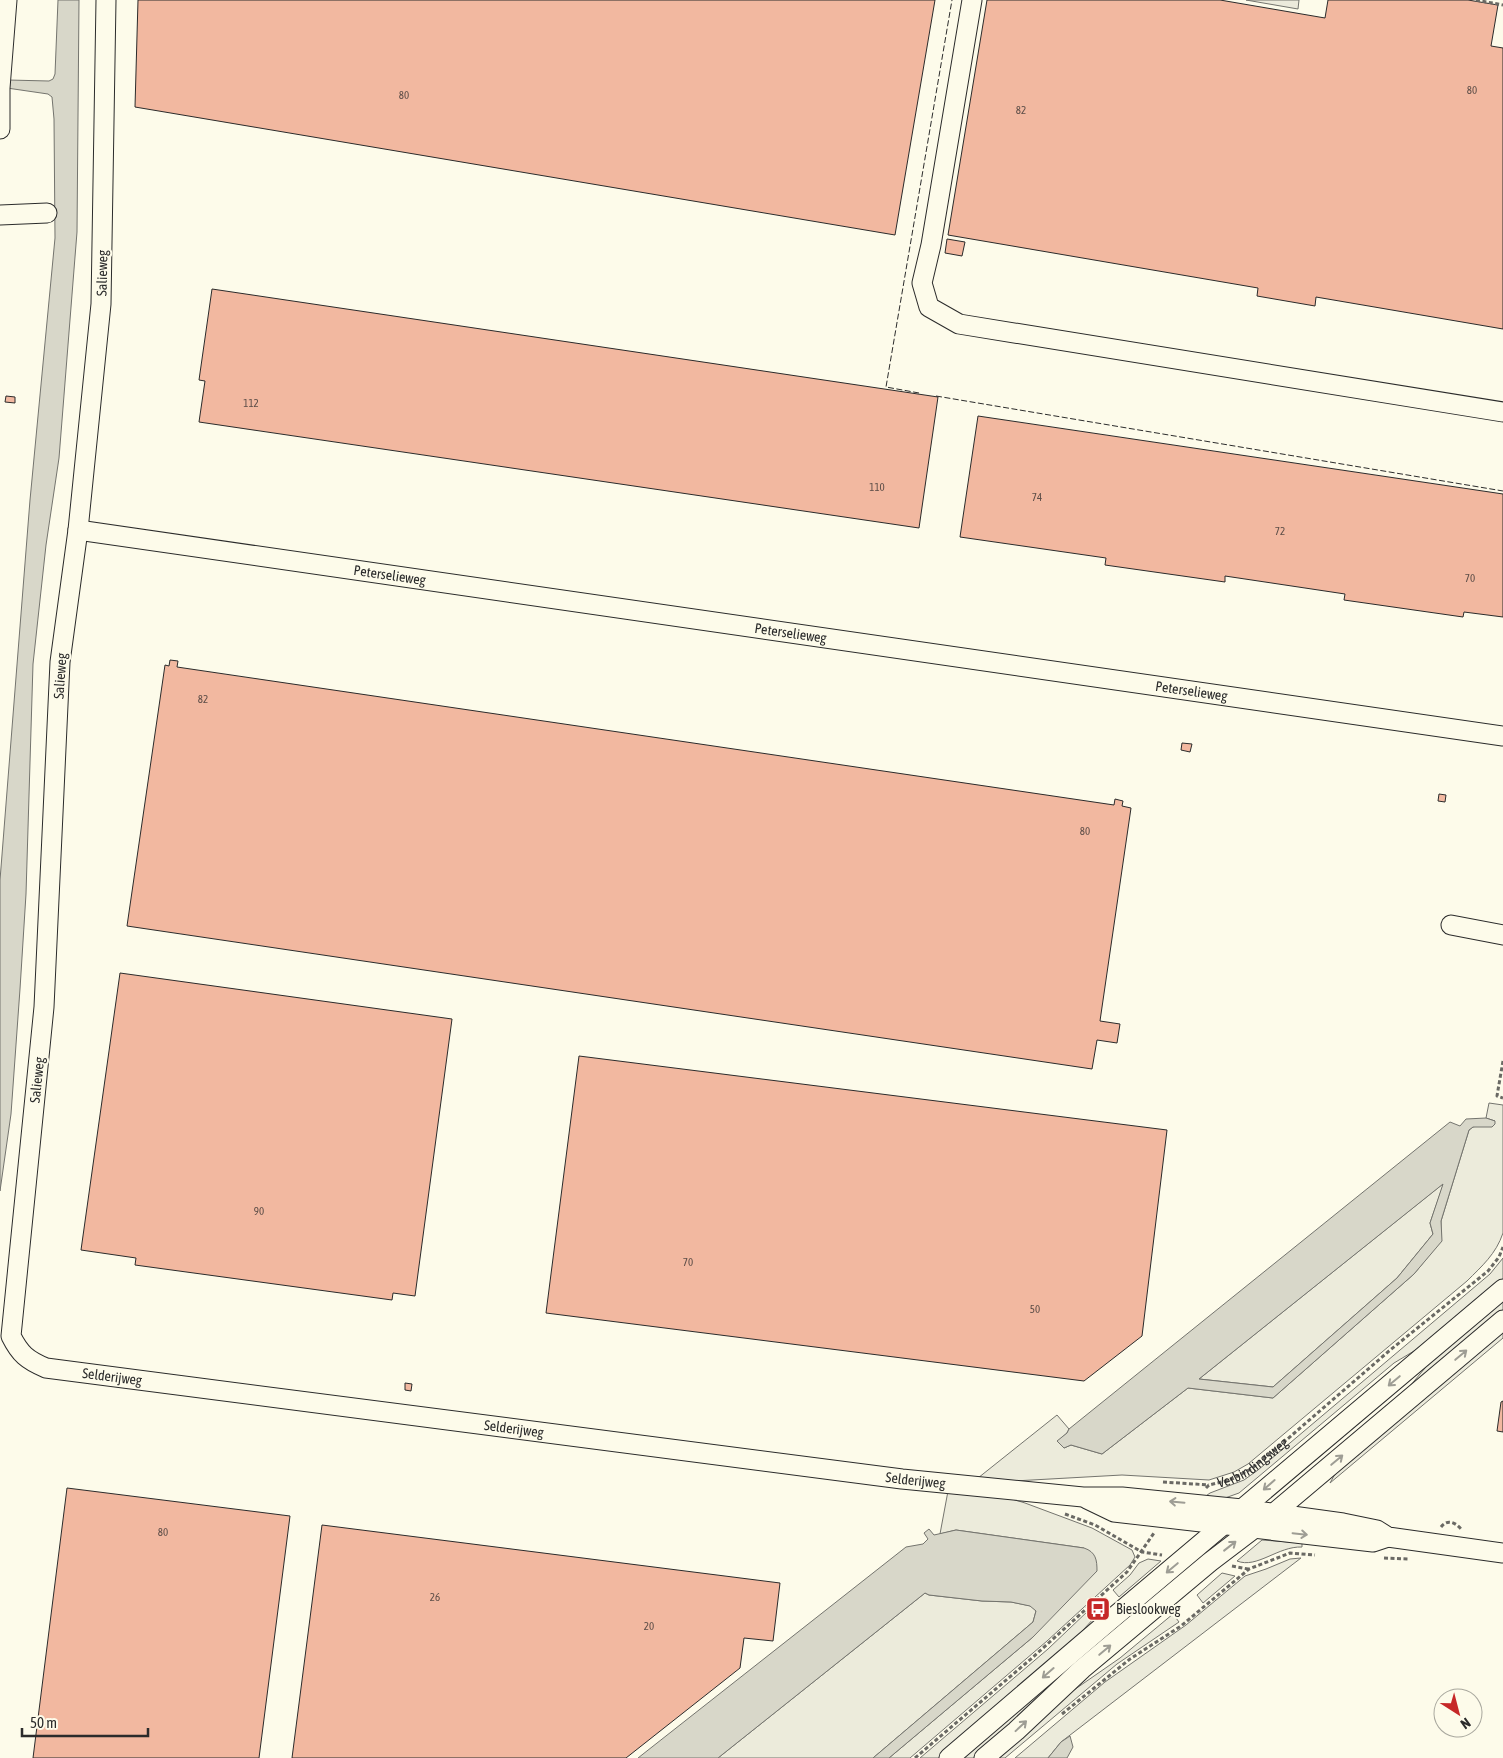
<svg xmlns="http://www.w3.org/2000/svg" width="1503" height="1758" font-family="'Asap Condensed',sans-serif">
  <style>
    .green { fill: #ecebdb; stroke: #74746e }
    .parking { fill: #eceadb; stroke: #74746e }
    .water { fill: #d8d7c9; stroke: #74746e; fill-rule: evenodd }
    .building { fill: #f2b8a0; stroke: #2b2b2b }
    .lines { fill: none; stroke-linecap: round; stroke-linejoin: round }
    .minor-casing { stroke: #2b2b2b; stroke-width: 21 }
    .path { stroke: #6a6964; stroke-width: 3; stroke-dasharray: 4 2.5; stroke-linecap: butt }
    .minor { stroke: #fdfbea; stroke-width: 19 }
    .fence { stroke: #2b2b2b; stroke-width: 1; stroke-dasharray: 6 2.5; stroke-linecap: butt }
    .oneway { stroke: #9e9d94 }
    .labels { text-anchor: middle; stroke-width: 4; stroke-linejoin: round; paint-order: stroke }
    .number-label { font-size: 11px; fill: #5d4e48 }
    .street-label { font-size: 14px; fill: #2b2b2b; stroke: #fdfbea }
    .poi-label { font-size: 14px; fill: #2b2b2b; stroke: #fdfbea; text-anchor: start }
  </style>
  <rect width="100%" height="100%" fill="#fdfbea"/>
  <path class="green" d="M1489,1103l14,2v128c-7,21 -21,33 -36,48l-219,183 -14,8 -25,8 -87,-5 -108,6 -36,-3 79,-63 12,14 -2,4 -9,8 6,7 7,-3 31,9 86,-66 85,10 141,-124 27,-33v-20l28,-91 4,-3 22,-6 -9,-3z
    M1444,1183l-14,40 3,11 -36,44 -124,109 -74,-8z
    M1503,1258v24l-69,57 -40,24 -155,130 -14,5h-22l7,-5 34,-13 14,-10 232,-196z
    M1503,1296v19l-90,75 -3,-4 25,-30z
    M1503,1327v11l-173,145 5,-9z
    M948,1491l61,7 16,5 67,25 40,22 3,7 -5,8 -83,76 -137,117h-21l144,-121 51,-89 -128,-18 -16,4z
    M1262,1540l40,3v4c-24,-1 -45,22 -65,14z
    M1301,1558l-240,184 -13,16h-33l90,-76 81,-57 59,-49 21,-7 24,-10z
    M1148,1559l13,2 -42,36 -6,-7 17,-15 9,-12z
    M1222,1573l13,3 -32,27 -6,-8z
    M925,1593l4,2 53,6 29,1 20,4 5,5 -3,11 -160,136h-155z
    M1089,1610l6,7 -33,36 -123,105h-19l128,-109z
    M1173,1614l6,8 -62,42 -112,94h-13l79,-66 49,-34z
    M1061,1668l3,4 -66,67 -22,19h-22z"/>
  <path class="parking" d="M1246,0h53l-1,9z"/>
  <path class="water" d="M58,0h21l-2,232 -18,226 -13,87 -13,119 -7,230 -6,95 -9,125 -11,77v-311l30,-380 25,-262 -1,-119 -2,-22 -4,-3 -48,-7 8,-7 41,1 4,-2 2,-5z
    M1486,1118l9,3v3l-3,3h-19l-4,3 -28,91 1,20 -28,33 -141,124 -85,-10 -86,66 -31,-9 -7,3 -7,-7 10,-8 2,-4 381,-307 10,4 6,-7zM1443,1184l-13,39 3,11 -36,44 -124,109 -74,-8z
    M929,1529l5,6 22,-5 128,18c12,4 13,12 13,23l-64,66 -144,121h-16l160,-136 3,-11 -6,-5 -19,-4 -29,-1 -53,-6 -4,-2 -207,165h-80l268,-211 17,-3 5,-5 -4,-6z
    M1070,1736l3,11 -6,11h-19l13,-16z"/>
  <path class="building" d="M138,0h797l-40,235 -760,-128z
    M987,0h233l105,18 3,-18h140l30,5 -7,41 12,2v281l-187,-32 -1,9 -58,-10 1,-8 -310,-53z
    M947,239l18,3 -3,14 -17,-3z
    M212,289l726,108 -19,131 -720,-106 6,-41 -6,-1z
    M6,396l9,1v6l-10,-1z
    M978,416l525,78v123l-39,-5 -1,5 -119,-17 1,-6 -120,-18v6l-120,-17 1,-7 -146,-21z
    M170,660l8,1 -1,6 937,138 1,-6 8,2 -1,5 9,2 -31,213 20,3 -3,19 -20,-3 -5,29 -965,-143 38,-261 4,1z
    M1182,743l10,1 -2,8 -9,-2z
    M1439,794l7,1 -1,7 -7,-1z
    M120,973l332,46 -37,277 -22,-3 -1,7 -257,-35 1,-7 -55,-8z
    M579,1056l588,74 -25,206 -58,45 -538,-68z
    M405,1383l7,1 -1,7 -6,-1z
    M1503,1401v31l-6,-1 4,-29z
    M67,1488l223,28 -31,242h-226z
    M322,1525l458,58 -7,58 -29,-3 -4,30 -114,90h-334z"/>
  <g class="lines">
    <defs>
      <g id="minor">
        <path id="s2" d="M106,0l-5,304 -23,226 -18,132 -16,345 -33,329c9,18 16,24 35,32l856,111 181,18h39l120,12 101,14 34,7 11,7 115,16"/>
        <path d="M972,0l-41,245 -9,38 7,24 30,17 544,88"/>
        <path d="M0,129v-41l7,-88"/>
        <path d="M0,215l47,-2"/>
        <path id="s3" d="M78,530l1425,206"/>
        <path d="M1451,925l52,10"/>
        <path d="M1087,1499l27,13 259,30 15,-5"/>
        <path d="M949,1758l159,-136 395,-333"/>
        <path d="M984,1758l32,-27 66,-62 128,-107 63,-48 230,-194"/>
      </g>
    </defs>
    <use href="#minor" class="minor-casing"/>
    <g class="path">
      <path d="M1476,0l27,5"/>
      <path d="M1503,1061l-6,35 6,2"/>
      <path d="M1163,1482l46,3"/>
      <path id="s1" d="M1206,1488l3,-3 21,-5 21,-11 33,-27 105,-91 99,-80 11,-14 4,-10"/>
      <path d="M1065,1514l30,11 47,27 20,3"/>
      <path d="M1441,1527c7,-9 15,-4 21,3"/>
      <path d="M1384,1558l24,1"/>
      <path d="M1232,1566l16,3"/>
      <path d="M1062,1714l68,-55 51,-33 68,-57 41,-16 25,2"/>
      <path d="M915,1758l117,-100 95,-86 27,-39"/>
    </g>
    <use href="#minor" class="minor"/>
    <path class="fence" d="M919,393l-33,-6 66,-387
      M936,396l567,95"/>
  </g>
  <defs><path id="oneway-shaft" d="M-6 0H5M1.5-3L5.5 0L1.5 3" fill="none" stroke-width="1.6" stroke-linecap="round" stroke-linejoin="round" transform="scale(1.25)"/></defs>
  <g class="oneway">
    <use href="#oneway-shaft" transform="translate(1461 1355) rotate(-40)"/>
    <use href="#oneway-shaft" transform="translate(1394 1381) rotate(140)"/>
    <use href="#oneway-shaft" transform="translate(1337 1460) rotate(-40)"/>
    <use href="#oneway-shaft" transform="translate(1269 1485) rotate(139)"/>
    <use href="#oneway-shaft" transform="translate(1177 1502) rotate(-175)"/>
    <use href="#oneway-shaft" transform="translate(1300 1534) rotate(6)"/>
    <use href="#oneway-shaft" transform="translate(1230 1546) rotate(-38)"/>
    <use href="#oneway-shaft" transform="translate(1172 1568) rotate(140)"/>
    <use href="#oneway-shaft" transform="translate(1105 1650) rotate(-40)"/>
    <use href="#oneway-shaft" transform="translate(1048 1673) rotate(139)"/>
    <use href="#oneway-shaft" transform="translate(1021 1726) rotate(-43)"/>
  </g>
  <defs>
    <symbol id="bus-square" viewBox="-11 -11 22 22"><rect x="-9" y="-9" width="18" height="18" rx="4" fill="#c62828" stroke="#fdfbea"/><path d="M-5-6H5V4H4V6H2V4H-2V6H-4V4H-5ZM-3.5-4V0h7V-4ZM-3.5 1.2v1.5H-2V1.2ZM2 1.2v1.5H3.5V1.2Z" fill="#fff"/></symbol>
  </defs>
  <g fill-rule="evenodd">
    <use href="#bus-square" x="1084" y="1595" width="28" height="28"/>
  </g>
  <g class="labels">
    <g class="number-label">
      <text x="1472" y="94">80</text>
      <text x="404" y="99">80</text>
      <text x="1021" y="114">82</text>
      <text x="251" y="407">112</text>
      <text x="877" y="491">110</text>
      <text x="1037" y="501">74</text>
      <text x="1280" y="535">72</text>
      <text x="1470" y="582">70</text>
      <text x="203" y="703">82</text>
      <text x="1085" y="835">80</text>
      <text x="259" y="1215">90</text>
      <text x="688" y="1266">70</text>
      <text x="1035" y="1313">50</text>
      <text x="163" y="1536">80</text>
      <text x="435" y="1601">26</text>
      <text x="649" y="1630">20</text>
    </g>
    <g class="street-label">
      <text transform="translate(102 273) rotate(-89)" y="5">Salieweg</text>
      <text dy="5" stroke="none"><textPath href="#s3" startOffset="315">Peterselieweg</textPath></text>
      <text dy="5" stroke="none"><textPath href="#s3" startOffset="720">Peterselieweg</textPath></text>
      <text transform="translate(60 676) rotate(-86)" y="5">Salieweg</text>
      <text dy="5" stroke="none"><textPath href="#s3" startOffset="1125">Peterselieweg</textPath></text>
      <text transform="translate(37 1080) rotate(-84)" y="5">Salieweg</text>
      <text dy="5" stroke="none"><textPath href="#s2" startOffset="1456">Selderijweg</textPath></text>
      <text dy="5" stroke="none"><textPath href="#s2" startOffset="1861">Selderijweg</textPath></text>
      <text dy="5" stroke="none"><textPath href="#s1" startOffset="54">Verbindingsweg</textPath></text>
      <text dy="5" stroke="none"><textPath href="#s2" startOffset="2266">Selderijweg</textPath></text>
    </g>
    <g class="poi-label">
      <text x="1116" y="1614">Bieslookweg</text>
    </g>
  </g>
  <g transform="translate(1458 1713) rotate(144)"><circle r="24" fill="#fdfbea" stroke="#a9a89e"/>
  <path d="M0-4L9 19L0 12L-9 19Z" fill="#c62828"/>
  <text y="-8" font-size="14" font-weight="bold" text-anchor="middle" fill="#2b2b2b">N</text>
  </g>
  <path d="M22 1728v8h126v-8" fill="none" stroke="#2b2b2b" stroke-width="2.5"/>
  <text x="30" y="1728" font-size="15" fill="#2b2b2b" stroke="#fdfbea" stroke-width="4" paint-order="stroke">50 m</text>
</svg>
